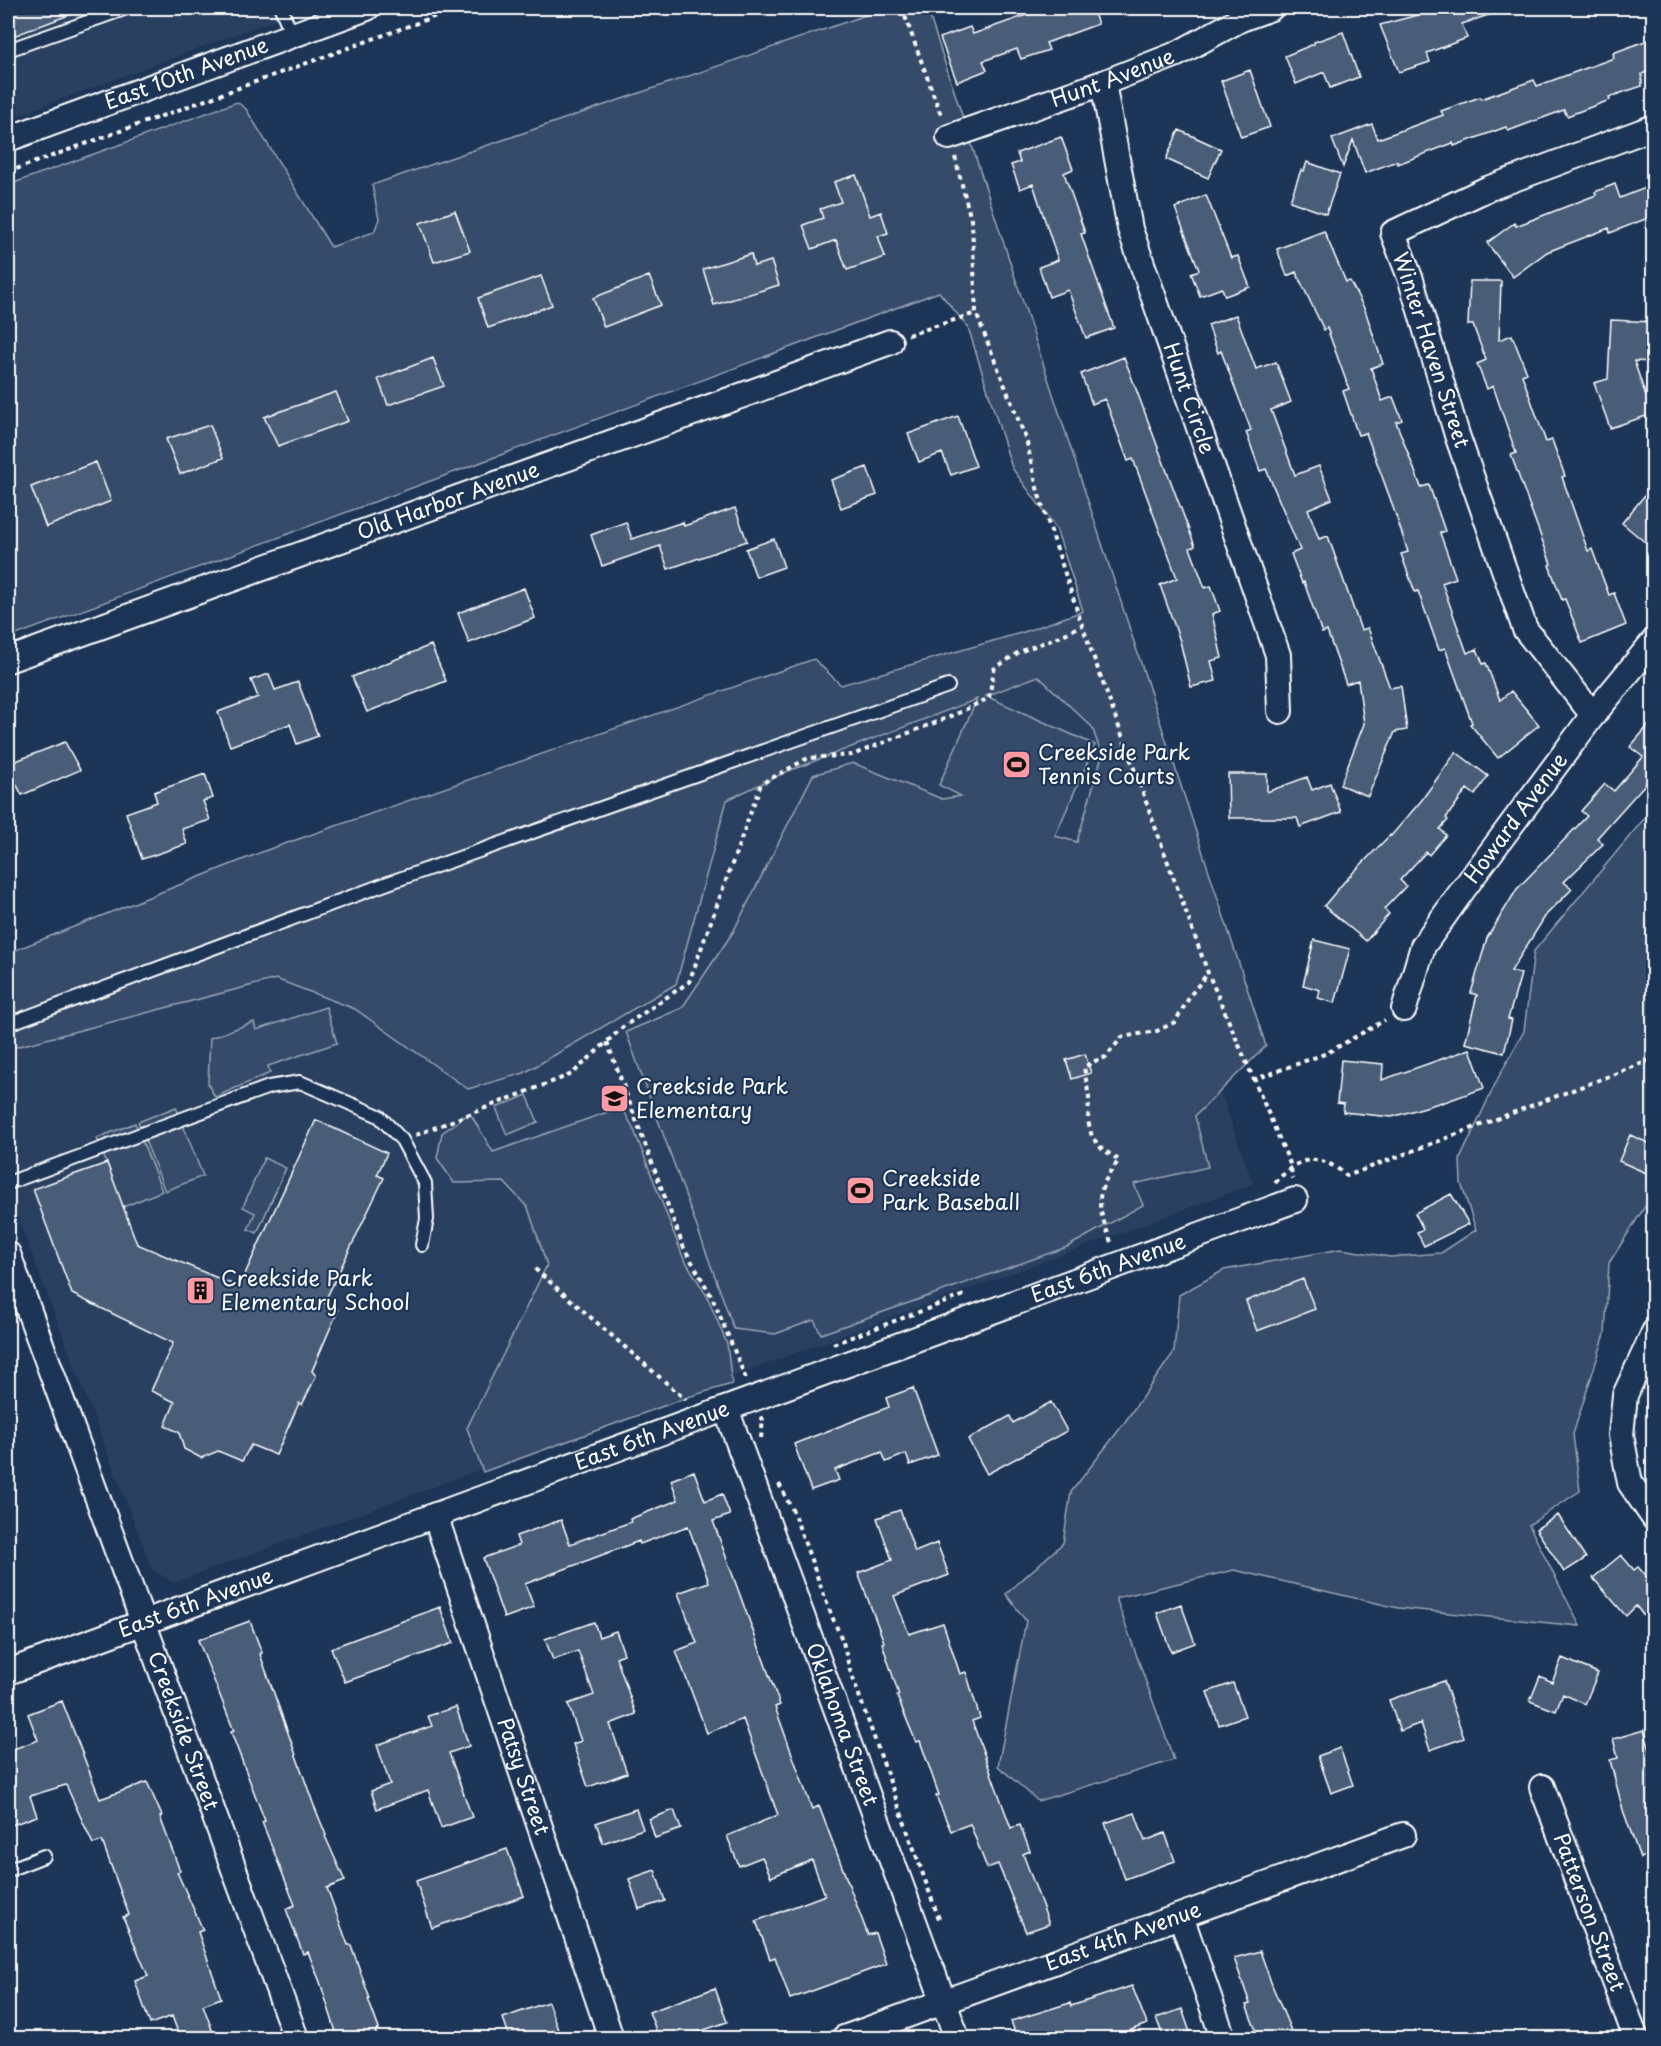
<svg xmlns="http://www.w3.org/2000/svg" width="1661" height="2046" font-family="'Playpen Sans',sans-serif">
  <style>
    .built { fill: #2a4161 }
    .green { fill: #364b69; stroke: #9aa5b4; stroke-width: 1.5; fill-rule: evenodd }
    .building { fill: #4a5d79; stroke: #fff; stroke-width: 1.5 }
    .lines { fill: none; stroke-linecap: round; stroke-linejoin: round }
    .service-casing { stroke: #fff; stroke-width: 16 }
    .minor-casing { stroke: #fff; stroke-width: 28 }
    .path { stroke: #fff; stroke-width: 4; stroke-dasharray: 4.5 4.5; stroke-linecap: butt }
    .service { stroke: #1d3557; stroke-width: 12 }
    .minor { stroke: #1d3557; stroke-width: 24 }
    .labels { text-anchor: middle; stroke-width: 4.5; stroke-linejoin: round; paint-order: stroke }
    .street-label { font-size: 21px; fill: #fff; stroke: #1d3557 }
    .poi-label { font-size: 21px; fill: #fff; stroke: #1d3557; text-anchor: start }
  </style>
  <rect width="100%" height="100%" fill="#1d3557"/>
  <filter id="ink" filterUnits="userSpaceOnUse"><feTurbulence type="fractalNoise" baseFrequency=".0167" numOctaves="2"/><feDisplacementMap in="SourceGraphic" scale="12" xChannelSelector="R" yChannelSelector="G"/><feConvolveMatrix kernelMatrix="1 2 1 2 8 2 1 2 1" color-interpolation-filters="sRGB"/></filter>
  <g filter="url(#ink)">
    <path class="built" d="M8,8h299l-299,111z
      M1060,637l193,547 -1080,399 -21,-14 -144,-377v-178z"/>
    <path class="green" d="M871,8h56l339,1038 -71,70 13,51 -74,17 9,21 -76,42 -246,87 -7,-14 -39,14 -41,-5 -108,-297 56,-24 51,-76 80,-157 40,-12 89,36 19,-3 -22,-11 38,-86 -191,73 -59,28 -51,184 -152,89 -56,16 -113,-80 -79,-30 -268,70v-96l259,-103 547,-191 27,26 183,-53 59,-21 -27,-83 -44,-60 -44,-141 -29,-35 -931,346v-453l229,-83 9,7 85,138 43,-15 5,-13 -7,-34 500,-172zM1038,676l54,51 10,29 -25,86 -22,-6 40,-91 -109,-49z
      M1653,808v386l-44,69 -4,71 -32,100 7,57 -51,34 51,101 -182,-18 -164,-38 -118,28 58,162 -136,41 -40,-35 28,-145 -20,-27 57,-51 8,-51 51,-66 52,-74 5,-57 45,-25 117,-21 49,8 51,-4 35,-23 -15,-47 -1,-24 38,-81 26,-47 10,-80z
      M326,1007l11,36 -69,23 2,7 -55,24 -7,-13 2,-46 44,-16 2,8z
      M527,1095l11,27 -31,13 -11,-27z
      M176,1107l27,69 -38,15 -27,-69z
      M622,1107l12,23 49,127 24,39 20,48 5,40 -41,12 -208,76 -16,-44 80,-163 -19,-57 -24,-26 -50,1 -17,-25 5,-25 28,-20 23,39z
      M135,1123l27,68 -39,16 -26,-69z
      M264,1158l22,10 -29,65 -9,-4 7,-16 -12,-6z"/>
    <path class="building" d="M8,8h77v1l-77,29z
      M1046,8h46l6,16 -52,19 3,7 -28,9 -4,-10 -34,12 4,9 -30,12 -17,-44 30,-11 3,7z
      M1423,8h79l1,2 -41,14 5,14 -40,15 3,9 -31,10 -19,-47 45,-12z
      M1343,32l16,45 -29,11 -6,-16 -28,12 -11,-28 29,-12v-2z
      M1653,38v32l-11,4v12l-33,11 1,3 -43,16 -3,-6 -56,21 -2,-4 -52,19 -1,-3 -55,21 -1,-3 -32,12 -12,-33 -10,27 -11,-28 40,-15 6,15 65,-24 -2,-4 39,-14 1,2 53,-19 3,6 77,-28 -1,-5z
      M1250,70l20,57 -29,10 -20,-56z
      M1179,130l42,19 -13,29 -42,-19z
      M1061,137l12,32 -9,4 21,60 -4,1 33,94 -28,10 -18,-48 -19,7 -10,-30 19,-7 -25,-76 -13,5 -9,-24 9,-3 -3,-9z
      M1307,162l33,12 -14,40 -36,-13 11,-31 3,1z
      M856,175l14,41 11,-4 7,21 -10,3 7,21 -38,13 -11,-30 -24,9 -9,-24 20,-7 -3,-9 21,-7 -7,-20z
      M1615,184l5,14 33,-13v31l-43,17 -1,-5 -62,24 -34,25 -26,-34 27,-20 2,3 80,-31 -1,-3z
      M1206,195l25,63 7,-2 12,31 -25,9 -3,-8 -22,8 -9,-23 8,-3 -24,-62z
      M455,211l15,40 -36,11 -14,-39z
      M1324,231l22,51 4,-1 15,29 18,54 -12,4 11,33 11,-4 9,23 -6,2 25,65 8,-2 16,46 -5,2 16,45 -14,5 25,70 10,-4 6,15 3,-1 14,37 11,-9 28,34 -41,33 -28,-34 2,-1 -27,-75 -6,2 -21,-59 -3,1 -14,-38 7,-2 -18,-54 -24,-65 -8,2 -15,-44 6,-2 -22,-61 -3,2 -28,-58 -9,4 -10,-27z
      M751,254l3,12 17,-5 8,24 -65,20 -11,-36z
      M541,276l11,29 -64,23 -10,-30z
      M649,276l12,29 -57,22 -11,-29z
      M1470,281h31l-2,59 13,-5 15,38 -5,2 24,67 6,-2 13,36 -3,1 26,74 4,-2 17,46 5,-2 12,32 -44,18 -17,-44 -3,1 -13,-35 2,-1 -40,-109 5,-2 -23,-67 -6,3 -10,-25 9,-4 -13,-35h-5z
      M1236,315l20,54 20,-7 15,40 -20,8 24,65 24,-9 13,33 -24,10 11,30 9,-3 33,94 7,-2 22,60 11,-2 6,44 -12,2 -27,64 -28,-11 24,-61 -6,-44 -12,4 -19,-53 -5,2 -18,-51 -2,1 -11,-29 9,-4 -34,-81 -6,2 -14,-39 5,-2 -30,-79 -3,2 -10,-28z
      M1611,320l42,2v40l-19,-1 18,53 -42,14 -16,-45 14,-4z
      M1124,357l71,189 -5,2 15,40 6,-2 9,25 -8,3 10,44 -11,3 5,20 -25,6 -11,-46 -20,-56 17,-7 -44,-119 -5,2 -23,-62 -13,5 -11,-30z
      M433,358l11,28 -56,19 -10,-26z
      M336,392l12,29 -70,25 -14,-29z
      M958,416l18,50 -25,9 -9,-22 -23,9 -11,-28z
      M210,425l13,33 -43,16 -14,-35z
      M96,462l15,39 -65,26 -15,-40z
      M867,467l10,28 -36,13 -10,-28z
      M1653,485v64l-31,-26z
      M735,508l12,33 -79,28 -8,-23 -58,20 -11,-31 35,-13 6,17 51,-17 1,4z
      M774,539l10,28 -28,10 -10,-28z
      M524,588l11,30 -66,25 -11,-30z
      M431,645l15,36 -79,31 -15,-35z
      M269,674l6,16 23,-8 20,54 -21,8 -7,-20 -60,22 -12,-34 40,-15 -7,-17z
      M1653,720v68l-6,-6 -50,56 6,6 -39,38 8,7 -26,26 -35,56 10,3 -13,45 4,1 -8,33 -39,-10 12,-48 -6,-2 16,-55 30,-49 70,-73 -6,-5 24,-27 9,7 29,-34 -13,-10z
      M65,742l15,28 -58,25 -14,-27v-4z
      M1456,752l32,24 -13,19 -8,-6 -21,29 2,2 -8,9 6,6 -17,20 -3,-3 -26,28 6,6 -22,23 5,5 -23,27 -42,-35 20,-24 46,-47 1,1 30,-35z
      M205,774l8,24 -10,3 7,19 -28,9 5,15 -45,15 -16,-46 31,-11 -3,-10z
      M1228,774h39v18l40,-15 5,13 18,-7 11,29 -41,15 -3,-9h-68z
      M1314,940l36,9 -15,54 -17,-5 2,-8 -17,-5z
      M1470,1049l14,39 -42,15v-1l-50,15 -49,-5 1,-8 -7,-1 4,-43 42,4 -1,16z
      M1085,1054l6,19 -19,6 -6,-19z
      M316,1120l71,33 -10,22 7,3 -60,125 14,7 -26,61 4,5 -14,29 -3,-2 -23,52 -25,-10 -9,16 -24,-10 -17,7 -17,-9 -5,-17 -14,-6 10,-24 -24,-11 22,-48 -101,-49 -39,-105 74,-26 30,81 102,43z
      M1630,1135l23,10v31l-34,-15z
      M1451,1194l18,30 -45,22 -7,-14 6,-3 -8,-16z
      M1303,1279l12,30 -58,22 -11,-30z
      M913,1388l25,67 -28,10 -4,-11 -20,8 -4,-10 -47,18 4,10 -28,10 -17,-46 95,-37 -3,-9z
      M1051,1402l16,29 -80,43 -19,-35 42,-23 3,7z
      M694,1471l11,30 17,-7 8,21 -17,6 67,184 -5,2 37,102 7,-3 49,129 7,-2 11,31 -96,35 -15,-42 -5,2 -14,-38 69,-26 -13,-35 -41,17 -9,-20 -23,9 -12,-30 51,-21 -35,-96 -36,14 -31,-82 21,-8 -19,-50 31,-11 -21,-56 -48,18 -1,-3 -114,43 9,23 -30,11 -21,-60 36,-13 -3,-9 45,-16 9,24 61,-22 -1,-3 48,-19 -7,-20z
      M900,1510l15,42 22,-9 12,32 -55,21 15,38 34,-11 17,51 6,-2 14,46 -8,3 39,107 9,-3 10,26 -7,3 26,70 -23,8 -28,-68 -11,4 -17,-44 -19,7 -15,-35 3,-1 -19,-54 -4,1 -19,-46 2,-1 -17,-52 2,-1 -26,-69 34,-13 -15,-42z
      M1558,1515l28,43 -22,14 -28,-43z
      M1621,1555l13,15 4,-3 15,17v44l-17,-22 -10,10 -33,-38z
      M1181,1604l14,39 -24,9 -14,-39z
      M440,1607l13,36 -108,39 -14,-34z
      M250,1621l12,32 -2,1 53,149 13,32 -1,1 20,45 -18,7 21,57h3l19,54h-2l11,30 -4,2 3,7h-40l-18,-56 -12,-30 -5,2 -17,-45 9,-4 -33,-83 3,-1 -34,-89 3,-1 -36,-91z
      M594,1622l5,15 17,-6 8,23 -8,3 20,57 -26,10 17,49 -39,14 -15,-43 8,-3 -13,-37 26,-9 -16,-44 -25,9 -8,-21z
      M1562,1658l36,15 -13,31 -22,-10 -7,17 -26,-10 10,-25 12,6z
      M1444,1681l20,57 -34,12 -9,-27 -21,8 -11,-31z
      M1233,1683l12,33 -26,9 -12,-33z
      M62,1701l38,98 47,-17 15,34 -2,1 20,54 -3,1 26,58 -5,2 23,66 -18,7 12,33h-35l-8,-22 -22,8 -15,-43 13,-5 -25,-59 6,-2 -27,-74 -9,3 -27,-59 -36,11 7,20 -25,9 -4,-13v-61l30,-11 -10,-26z
      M456,1707l13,39 -20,7 23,64 -31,11 -13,-38 -51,19 -6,-18 19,-7 -13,-39 55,-19 -4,-10z
      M1644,1730l9,30v93l-13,5 -17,-48 -13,-50 8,-2 -5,-19z
      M1340,1748l13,37 -22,8 -13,-37z
      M636,1809l7,20 -40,14 -7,-20z
      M674,1810l7,19 -26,9 -6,-19z
      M1135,1813l10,28 20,-8 10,28 -50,18 -20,-56z
      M507,1849l17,47 -92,32 -16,-47z
      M655,1870l10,31 -26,8 -10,-30z
      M1260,1951l12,34 22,53h-35l-13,-33 4,-1 -16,-46z
      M1132,1986l15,38 -37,14h-93l-6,-17 59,-18 1,3z
      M715,1988l12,34 -46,16h-22l-10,-26z
      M548,2002l13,36h-51l-7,-20z
      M1182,2009l10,29h-28l-8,-20z"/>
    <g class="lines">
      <defs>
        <path id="service" d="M281,8l11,27
          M8,50l119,-42
          M8,1024l380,-141 560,-197
          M8,1183l261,-96 31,-5 79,34 23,24 23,43 2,36 -5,26
          M8,1870l36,-14"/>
        <g id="minor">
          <path id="s1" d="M1103,83l27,146 148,426 2,56"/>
          <path id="s2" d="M949,137l154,-54 74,-29 64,-35 30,-11"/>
          <path id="s3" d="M8,139l359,-131"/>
          <path id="s4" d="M8,660l882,-318"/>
          <path d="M1593,715l-68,-86 -68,-194 -46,-155 -18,-47 94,-44 167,-62"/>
          <path id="s5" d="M1404,1009l19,-63 39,-55 131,-176 61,-74"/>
          <path id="s6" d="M8,1254l288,784"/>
          <path d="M1654,1332l-29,63 -4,40 9,48 24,35"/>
          <path id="s7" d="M726,1409l231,629"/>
          <path id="s8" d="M435,1515l176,523"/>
          <path id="s9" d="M8,1672l1287,-472"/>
          <path id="s10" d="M1542,1787l94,251"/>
          <path d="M1181,1916l42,122"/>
          <path id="s11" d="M844,2038l559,-203"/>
        </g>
      </defs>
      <use href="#service" class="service-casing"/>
      <use href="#minor" class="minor-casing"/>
      <path class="path" d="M902,8l40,110
        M955,157l17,67 4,89 50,126 12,53 44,133 126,348 83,193 1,13
        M8,172l450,-164
        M908,335l68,-22
        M607,1042l76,204 30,53 33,80
        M1253,1080l74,-27 58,-33
        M416,1135l156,-61 51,-47 66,-45 72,-198 47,-26 44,-3 100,-39 37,-18 5,-29 25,-17 44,-17 19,-10
        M1275,1183c24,-27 43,-32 72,-7l307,-117
        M1111,1242c-14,-38 -18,-48 8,-82l-17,-11 -10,-12 -4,-16 1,-23 -5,-31 11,-6 11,-4 16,-20 35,-6 18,-9 17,-29 16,-20
        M535,1269l151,131
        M833,1344l134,-50
        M761,1438l2,-18 -2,-4
        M779,1484l14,27 38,103 12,28 7,28 89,249"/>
      <use href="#service" class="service"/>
      <use href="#minor" class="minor"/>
    </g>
  </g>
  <defs>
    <symbol id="stadium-square" viewBox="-11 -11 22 22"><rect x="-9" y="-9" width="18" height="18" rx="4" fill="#ff9aa2" stroke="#1d3557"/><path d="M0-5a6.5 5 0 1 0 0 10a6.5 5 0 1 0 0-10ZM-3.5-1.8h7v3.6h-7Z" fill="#111"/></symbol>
    <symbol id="school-square" viewBox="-11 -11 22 22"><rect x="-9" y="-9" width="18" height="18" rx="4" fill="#ff9aa2" stroke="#1d3557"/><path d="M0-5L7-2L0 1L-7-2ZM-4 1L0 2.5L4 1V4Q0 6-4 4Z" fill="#111"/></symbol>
    <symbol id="building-square" viewBox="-11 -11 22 22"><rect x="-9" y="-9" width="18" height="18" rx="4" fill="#ff9aa2" stroke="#1d3557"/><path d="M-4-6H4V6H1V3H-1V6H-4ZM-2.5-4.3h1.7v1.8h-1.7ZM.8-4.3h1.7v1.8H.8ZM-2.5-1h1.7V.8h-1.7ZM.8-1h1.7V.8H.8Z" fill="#111"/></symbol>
  </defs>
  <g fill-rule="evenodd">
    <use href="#stadium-square" x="1000" y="748" width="33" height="33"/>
    <use href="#school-square" x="598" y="1082" width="33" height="33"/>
    <use href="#stadium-square" x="844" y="1174" width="33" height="33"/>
    <use href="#building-square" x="184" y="1274" width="33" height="33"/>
  </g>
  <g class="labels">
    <g class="street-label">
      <text dy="7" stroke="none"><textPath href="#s3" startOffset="190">East 10th Avenue</textPath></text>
      <text dy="7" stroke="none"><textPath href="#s2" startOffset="174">Hunt Avenue</textPath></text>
      <text transform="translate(1431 350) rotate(72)" y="7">Winter Haven Street</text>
      <text dy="7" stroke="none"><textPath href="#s1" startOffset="328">Hunt Circle</textPath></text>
      <text dy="7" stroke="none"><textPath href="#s4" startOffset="468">Old Harbor Avenue</textPath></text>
      <text dy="7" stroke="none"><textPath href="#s5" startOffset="224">Howard Avenue</textPath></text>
      <text dy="7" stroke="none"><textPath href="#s9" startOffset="1172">East 6th Avenue</textPath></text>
      <text dy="7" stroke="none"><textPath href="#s9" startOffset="686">East 6th Avenue</textPath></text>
      <text dy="7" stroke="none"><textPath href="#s9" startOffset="200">East 6th Avenue</textPath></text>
      <text dy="7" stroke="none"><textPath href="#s7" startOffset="336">Oklahoma Street</textPath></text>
      <text dy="7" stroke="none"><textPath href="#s6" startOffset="508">Creekside Street</textPath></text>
      <text dy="7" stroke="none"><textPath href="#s8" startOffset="276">Patsy Street</textPath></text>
      <text dy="7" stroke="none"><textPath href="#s10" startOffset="134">Patterson Street</textPath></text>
      <text dy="7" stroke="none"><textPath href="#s11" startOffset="297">East 4th Avenue</textPath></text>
    </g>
    <g class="poi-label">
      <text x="1038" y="760">Creekside Park<tspan x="1038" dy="24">Tennis Courts</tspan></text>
      <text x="636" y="1094">Creekside Park<tspan x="636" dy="24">Elementary</tspan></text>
      <text x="882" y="1186">Creekside<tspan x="882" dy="24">Park Baseball</tspan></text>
      <text x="221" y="1286">Creekside Park<tspan x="221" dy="24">Elementary School</tspan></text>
    </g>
  </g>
  <rect width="1661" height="2046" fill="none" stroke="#1d3557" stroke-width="30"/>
  <rect x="15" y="15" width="1631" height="2016" fill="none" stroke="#fff" stroke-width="2" filter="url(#ink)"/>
</svg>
